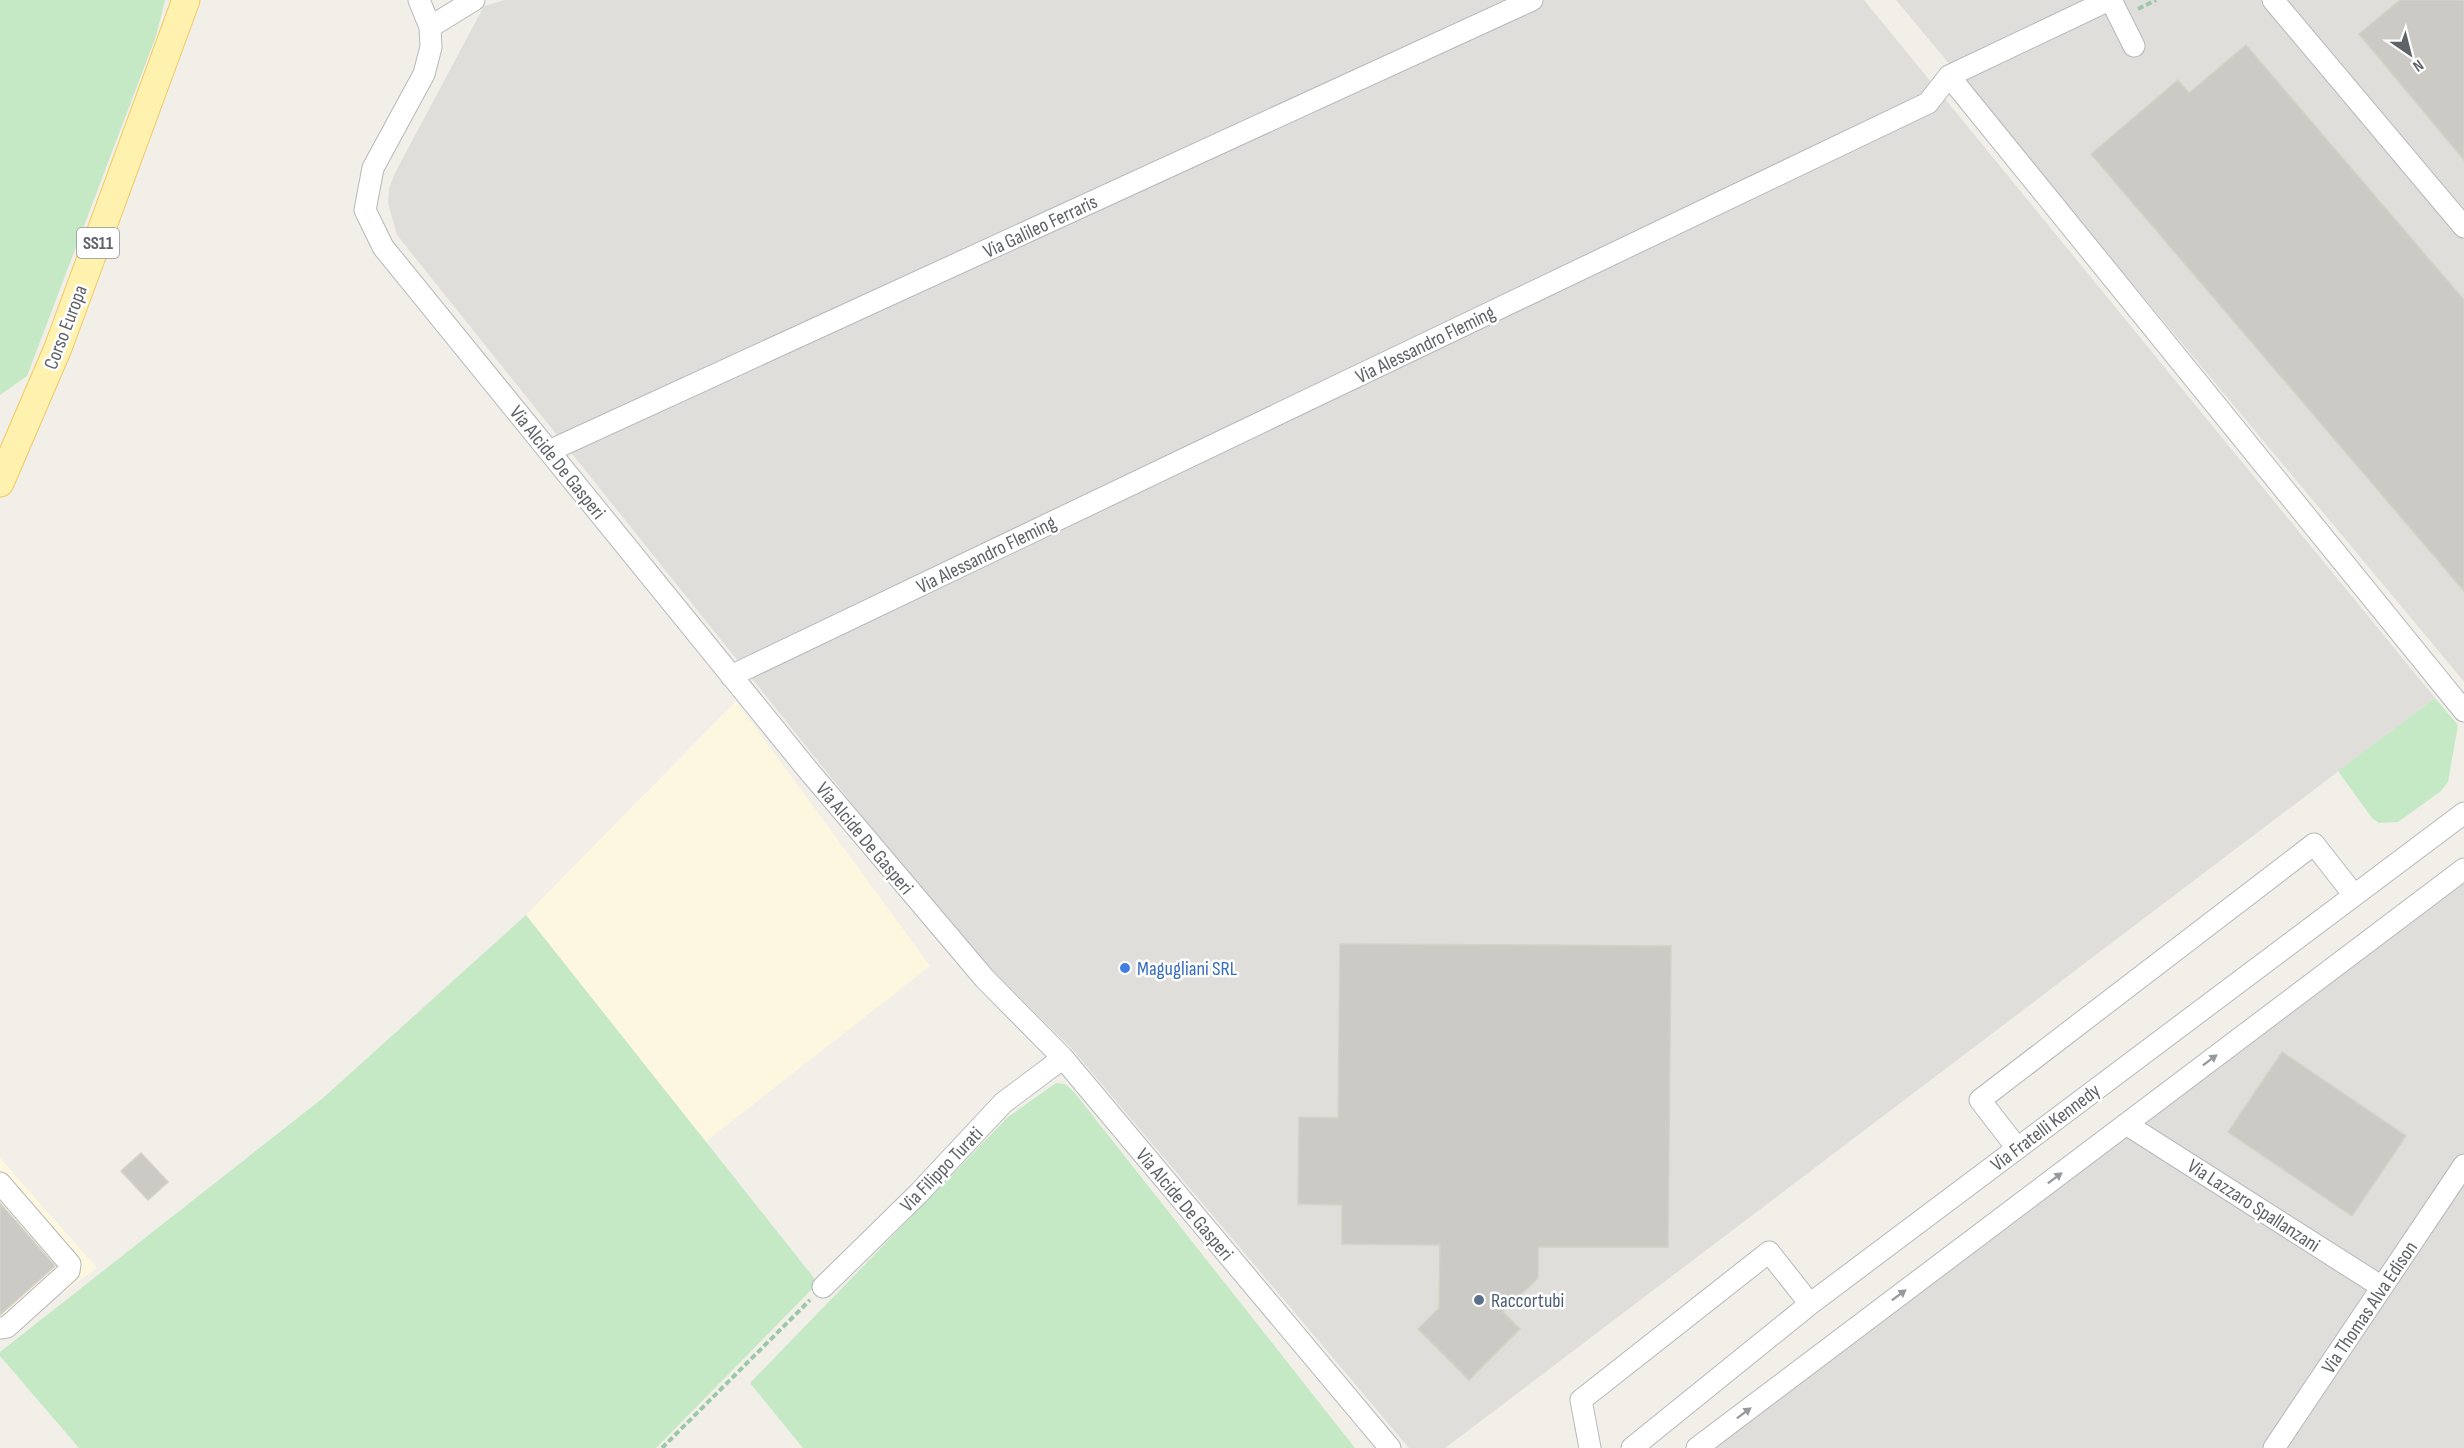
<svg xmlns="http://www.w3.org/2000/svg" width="2464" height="1448" font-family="'Sofia Sans Condensed',sans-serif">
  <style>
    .commercial { fill: #fef7e0 }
    .industrial { fill: #e0deda }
    .green { fill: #c5e8c5 }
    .building { fill: #cccac5; stroke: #d6d1c6; stroke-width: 1.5 }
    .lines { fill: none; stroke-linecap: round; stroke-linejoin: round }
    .minor-casing { stroke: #b5b8bc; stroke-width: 23 }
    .major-casing { stroke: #f2c960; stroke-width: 29 }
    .path { stroke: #9cc7a9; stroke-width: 4; stroke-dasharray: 6 3; stroke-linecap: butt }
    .minor { stroke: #fff; stroke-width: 21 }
    .major { stroke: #fff2af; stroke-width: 27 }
    .oneway { fill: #979a9d }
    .shop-dot { fill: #3f7fe0; stroke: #fff; stroke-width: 2 }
    .service-dot { fill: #5c6f8a; stroke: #fff; stroke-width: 2 }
    .labels { text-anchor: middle; stroke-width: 5; stroke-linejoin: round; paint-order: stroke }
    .shield { fill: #fff; stroke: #8f9295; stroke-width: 1.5 }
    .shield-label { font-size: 18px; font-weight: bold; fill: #5f6368 }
    .street-label { font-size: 20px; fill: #5f6368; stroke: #fff }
    .shop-label { font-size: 20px; fill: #366cbe; stroke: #fff; text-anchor: start }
    .service-label { font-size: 20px; fill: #4e5e75; stroke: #fff; text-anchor: start }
  </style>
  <rect width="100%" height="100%" fill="#f1efe8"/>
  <path class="commercial" d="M736,701l194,265 -226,177 -178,-228z
    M0,1158l97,110 -97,70z"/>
  <path class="industrial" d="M505,0h1359l571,698 -990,750h-36l-336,-398 -95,-94 -64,-75 -517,-646 -9,-32 1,-14 6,-16 89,-167z
    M1896,0h568v682l-3,-4z
    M2464,877v571h-754z"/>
  <path class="green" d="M0,0h165l-9,36 -129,340 -27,19z
    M2435,698l23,27 -10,57 -7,9 -43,31 -19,1 -7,-5 -34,-47z
    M526,915l292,368 -162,165h-577l-79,-92v-4l323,-254z
    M1056,1083l9,1 9,8 281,356h-552l-53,-65 258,-266z"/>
  <path class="building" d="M2400,0h64v160l-105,-126z
    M2246,45l218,255v291l-373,-437 87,-74 11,13z
    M1340,944l331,2 -3,301h-130v31l-35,34 17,17 -51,51 -51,-51 21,-21 1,-63 -98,-1v-39l-44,-1 1,-87 39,1z
    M2282,1052l124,84 -54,80 -124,-84z
    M141,1153l27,29 -20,18 -27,-29z
    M0,1203l55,63 -55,49z"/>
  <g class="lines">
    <defs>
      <path id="minor" d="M419,0l11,27 1,20 -7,27 -51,94 -8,42 18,37 425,523 177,209 78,79 327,390
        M2111,0l23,46
        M2273,0l191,227
        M430,27l44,-27
        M1949,76l515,635
        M549,451l983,-451
        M731,676l1197,-573 21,-27 160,-76
        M2126,1124l256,163
        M2017,1148l-37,-48 334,-256 40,51
        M0,1183l70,81 -1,7 -62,56 -7,1
        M823,1287l95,-93 85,-91 60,-45
        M1590,1448l-9,-48 188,-148 41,52
        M1632,1448l178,-144 654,-491
        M1697,1448l767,-579
        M2274,1448l190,-283"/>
      <path id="major" d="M0,483l58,-135 128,-348"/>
    </defs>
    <use href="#minor" class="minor-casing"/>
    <use href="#major" class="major-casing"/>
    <path class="path" d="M2138,9l18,-9
      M662,1448l148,-148"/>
    <use href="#minor" class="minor"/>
    <use href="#major" class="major"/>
  </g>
  <defs><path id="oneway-solid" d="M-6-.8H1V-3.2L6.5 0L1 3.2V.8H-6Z" transform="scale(1.5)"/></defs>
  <g class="oneway">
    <use href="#oneway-solid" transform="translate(2210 1060) rotate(-37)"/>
    <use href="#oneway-solid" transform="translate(2055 1178) rotate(-37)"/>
    <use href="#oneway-solid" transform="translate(1899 1295) rotate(-37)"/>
    <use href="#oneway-solid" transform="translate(1744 1413) rotate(-37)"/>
  </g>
  <circle class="shop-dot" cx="1125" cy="968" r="6"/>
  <circle class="service-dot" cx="1479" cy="1300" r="6"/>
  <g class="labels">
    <rect class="shield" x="77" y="228" width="42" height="30" rx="4.5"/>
    <g class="shield-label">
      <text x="98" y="249">SS11</text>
    </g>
    <g class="street-label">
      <text transform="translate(1040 226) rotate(-25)" y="7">Via Galileo Ferraris</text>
      <text transform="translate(65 327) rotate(-69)" y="7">Corso Europa</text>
      <text transform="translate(1425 344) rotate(-26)" y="7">Via Alessandro Fleming</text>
      <text transform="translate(558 462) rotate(51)" y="7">Via Alcide De Gasperi</text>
      <text transform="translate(986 554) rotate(-26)" y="7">Via Alessandro Fleming</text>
      <text transform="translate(865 838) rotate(50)" y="7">Via Alcide De Gasperi</text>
      <text transform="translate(2045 1127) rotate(-37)" y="7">Via Fratelli Kennedy</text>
      <text transform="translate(941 1169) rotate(-46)" y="7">Via Filippo Turati</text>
      <text transform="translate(1185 1204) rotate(50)" y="7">Via Alcide De Gasperi</text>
      <text transform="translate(2254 1205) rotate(33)" y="7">Via Lazzaro Spallanzani</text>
      <text transform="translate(2369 1307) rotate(-56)" y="7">Via Thomas Alva Edison</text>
    </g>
    <g class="shop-label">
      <text x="1137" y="975">Magugliani SRL</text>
    </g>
    <g class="service-label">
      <text x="1491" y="1307">Raccortubi</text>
    </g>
  </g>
  <g transform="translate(2410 54) rotate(145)" stroke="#ffffff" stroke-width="4.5" paint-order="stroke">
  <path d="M0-4.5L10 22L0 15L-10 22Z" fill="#5f6368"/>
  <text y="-9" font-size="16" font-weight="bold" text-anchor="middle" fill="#5f6368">N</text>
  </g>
</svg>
